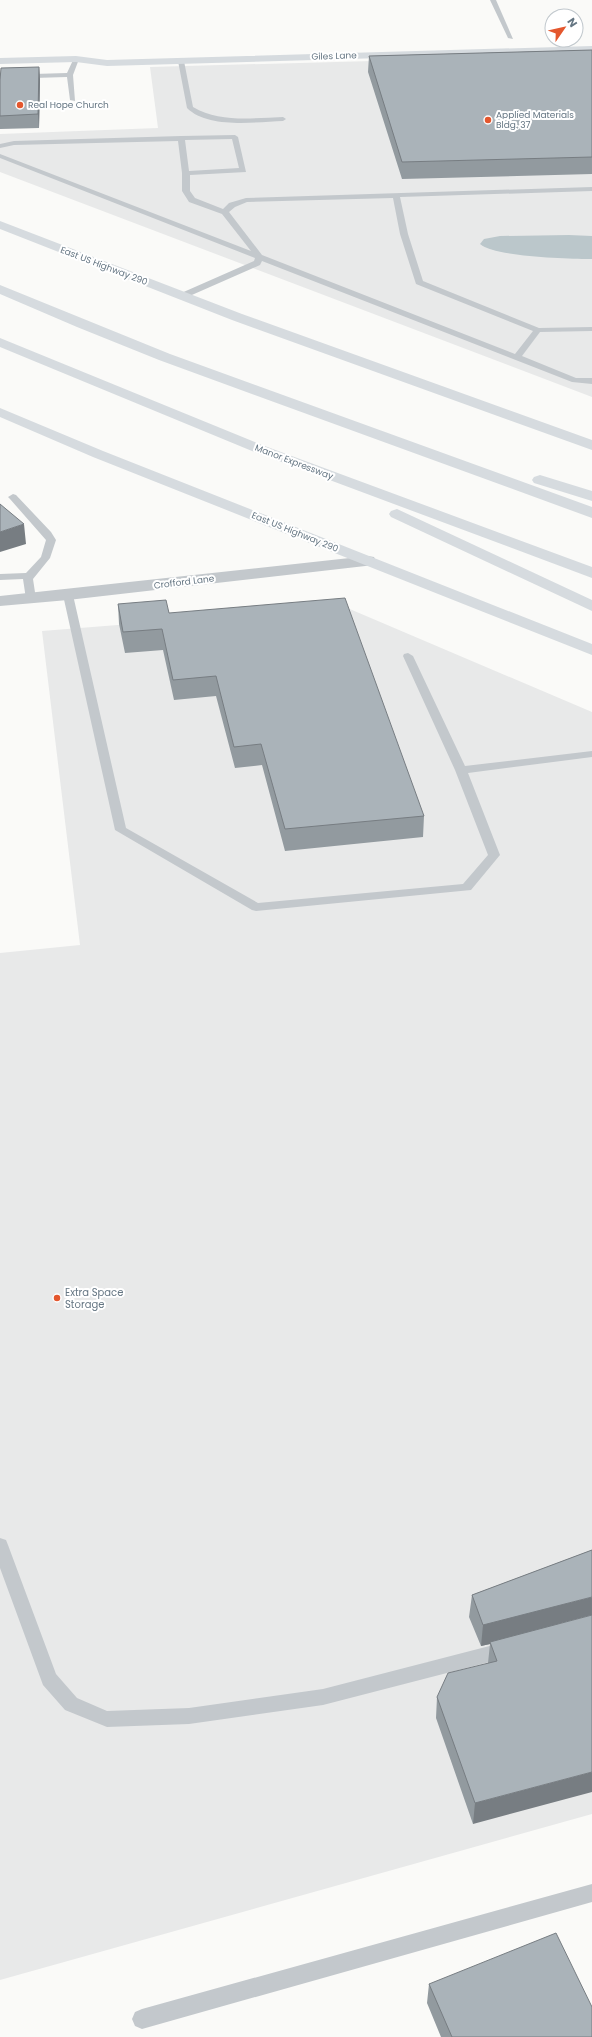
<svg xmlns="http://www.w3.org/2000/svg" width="592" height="2037" font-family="Poppins,sans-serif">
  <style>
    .built { fill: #e8e9e9 }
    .water { fill: #bbc7cb }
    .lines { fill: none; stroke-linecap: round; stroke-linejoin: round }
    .lane { fill: #c3c8cc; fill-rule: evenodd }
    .street { fill: #c3c8cc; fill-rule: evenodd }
    .secondary { fill: #d6dbdf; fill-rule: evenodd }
    .highway { fill: #d6dbdf; fill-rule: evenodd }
    .wall { fill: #929a9f }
    .shaded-wall { fill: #777d82 }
    .building { fill: #aab3b9; stroke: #777d82 }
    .poi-dot { fill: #e4572e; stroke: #fff; stroke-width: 1.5 }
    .labels { text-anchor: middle; stroke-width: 4; stroke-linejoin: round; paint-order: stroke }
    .far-street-label { font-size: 9px; fill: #657683; stroke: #fff }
    .far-poi-label { font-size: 9px; fill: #657683; stroke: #fff; text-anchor: start }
    .poi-label { font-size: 10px; fill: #657683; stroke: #fff; text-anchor: start }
  </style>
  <rect width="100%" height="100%" fill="#fafaf8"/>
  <path class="built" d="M592,55v342l-592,-225v-38l158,-6 -8,-61z
    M345,607l247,105v1102l-592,166v-1027l80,-8 -38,-314z"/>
  <path class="water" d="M569,235l23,1v23c-21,0 -98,-2 -112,-15l4,-5 16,-3z"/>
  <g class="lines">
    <path class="lane" d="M490,0h6l17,39 -5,-1z
      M74,58l5,1 -6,16 2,26 -5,-1 -3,-23 -67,2v-4l67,-2z
      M181,59l3,2 9,46c27,16 60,11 90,10l3,2 -3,2c-27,1 -75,8 -96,-13l-9,-47z
      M181,136l54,-1 3,2 8,35 -56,3v16l5,7 28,11 6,-6 17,-5 346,-11v4l-192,6 8,37 15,47 116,47 53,-1v4l-52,1 -18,24 54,22h16v6l-20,-2 -310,-121 -2,4 -75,33h-6v-4l75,-33 1,-3 -255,-100v-4l251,97 -29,-37 -33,-12 -7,-11v-18l-4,-32 -164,4 -14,3v-4l14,-3zM232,139l7,29 -50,3 -4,-31zM393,198l7,36 16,50 117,47 -18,23 -253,-99 -33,-43 6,-5 12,-5z
      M13,494l3,1 35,37 5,8 -6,18 -17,21 3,20 -5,3 -5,-3 -3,-20 -23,1v-6l26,-1 15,-16 5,-17 -36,-41 -2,-2z
      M68,592l5,3 53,233 132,75 205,-19 25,-29 -33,-85 -52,-114 1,-2 4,-1 5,3 52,110 127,-15v6l-124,16 32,82 -29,35 -215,21 -4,-1 -137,-80 -52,-235z
      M0,1538l6,2 2,5 48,129 21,24 30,13 82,-3 134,-19 182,-47 6,3 3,5 -3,5 -6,3 -182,47 -134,19 -82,3 -42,-17 -22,-25 -43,-117z
      M592,1884v18l-450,127 -7,-3 -3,-7 3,-7 7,-3z"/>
    <path class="street" d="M368,556l6,1 2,4 -2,4 -306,35 -68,6v-10z"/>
    <path class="secondary" d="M592,46v6l-485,14 -31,-4 -76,2v-6l76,-2 31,4z
      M0,221l242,93 350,126v10l-360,-130 -232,-91z
      M0,408l103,43 489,193v11l-499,-198 -93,-40z"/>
    <path class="highway" d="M0,285l170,69 422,153v11l-433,-158 -82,-33 -77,-33z
      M0,338l262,107 330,122v11l-340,-127 -252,-104z
      M540,475l52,16v10l-58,-18 -2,-3 2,-3z
      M397,509l195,91v11l-201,-94 -2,-3 2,-3z"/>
  </g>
  <path class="wall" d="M592,50v124l-190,5 -34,-107 1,-16z
    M39,67l1,13 -1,48 -39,1v-49z
    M118,604l51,9 255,203 -1,21 -138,14 -23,-86 -27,3 -19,-72 -42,4 -11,-50 -38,3 -6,-29z
    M592,1550l-119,274 -37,-106 1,-21 51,-34 2,-19 -9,2 -12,-29 3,-22z
    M429,1984l163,53h-151l-14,-34z"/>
  <path class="shaded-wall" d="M39,67l1,13 -1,48 -1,-14z
    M24,524l2,20 -26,8v-20z
    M592,1597v18l-102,27v2l-9,2 2,-21z
    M592,1772v20l-119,32 2,-21z"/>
  <path class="building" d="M592,50v107l-190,5 -33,-106z
    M39,67l-1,47 -38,2v-36l1,-12z
    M0,504l24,20 -24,8z
    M345,598l79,218 -139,13 -24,-85 -27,3 -18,-71 -43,4 -11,-51 -39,3 -5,-28 48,-4 3,13z
    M592,1550v47l-109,28 -11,-30z
    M592,1615v157l-117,31 -38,-106 11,-24 49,-12 -7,-19z
    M556,1933l36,74v30h-140l-23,-53z"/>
  <g class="poi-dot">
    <circle cx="20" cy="105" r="4"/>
    <circle cx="488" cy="120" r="4"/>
    <circle cx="57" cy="1298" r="4"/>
  </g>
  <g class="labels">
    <g class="far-street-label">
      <text transform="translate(334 56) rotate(-2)" y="3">Giles Lane</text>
      <text transform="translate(104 266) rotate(21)" y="3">East US Highway 290</text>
      <text transform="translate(294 462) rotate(21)" y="3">Manor Expressway</text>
      <text transform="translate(295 532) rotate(22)" y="3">East US Highway 290</text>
      <text transform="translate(184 582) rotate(-7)" y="3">Crofford Lane</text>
    </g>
    <g class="far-poi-label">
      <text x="28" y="108">Real Hope Church</text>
      <text x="496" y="118">Applied Materials<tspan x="496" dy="10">Bldg. 37</tspan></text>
    </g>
    <g class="poi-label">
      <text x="65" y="1296">Extra Space<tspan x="65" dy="12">Storage</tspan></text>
    </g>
  </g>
  <g transform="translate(564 28) rotate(56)"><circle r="19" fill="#ffffff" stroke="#c1c8cd"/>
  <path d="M0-3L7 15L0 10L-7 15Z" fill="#e4572e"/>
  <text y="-6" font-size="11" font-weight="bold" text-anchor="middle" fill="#657683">N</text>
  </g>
</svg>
